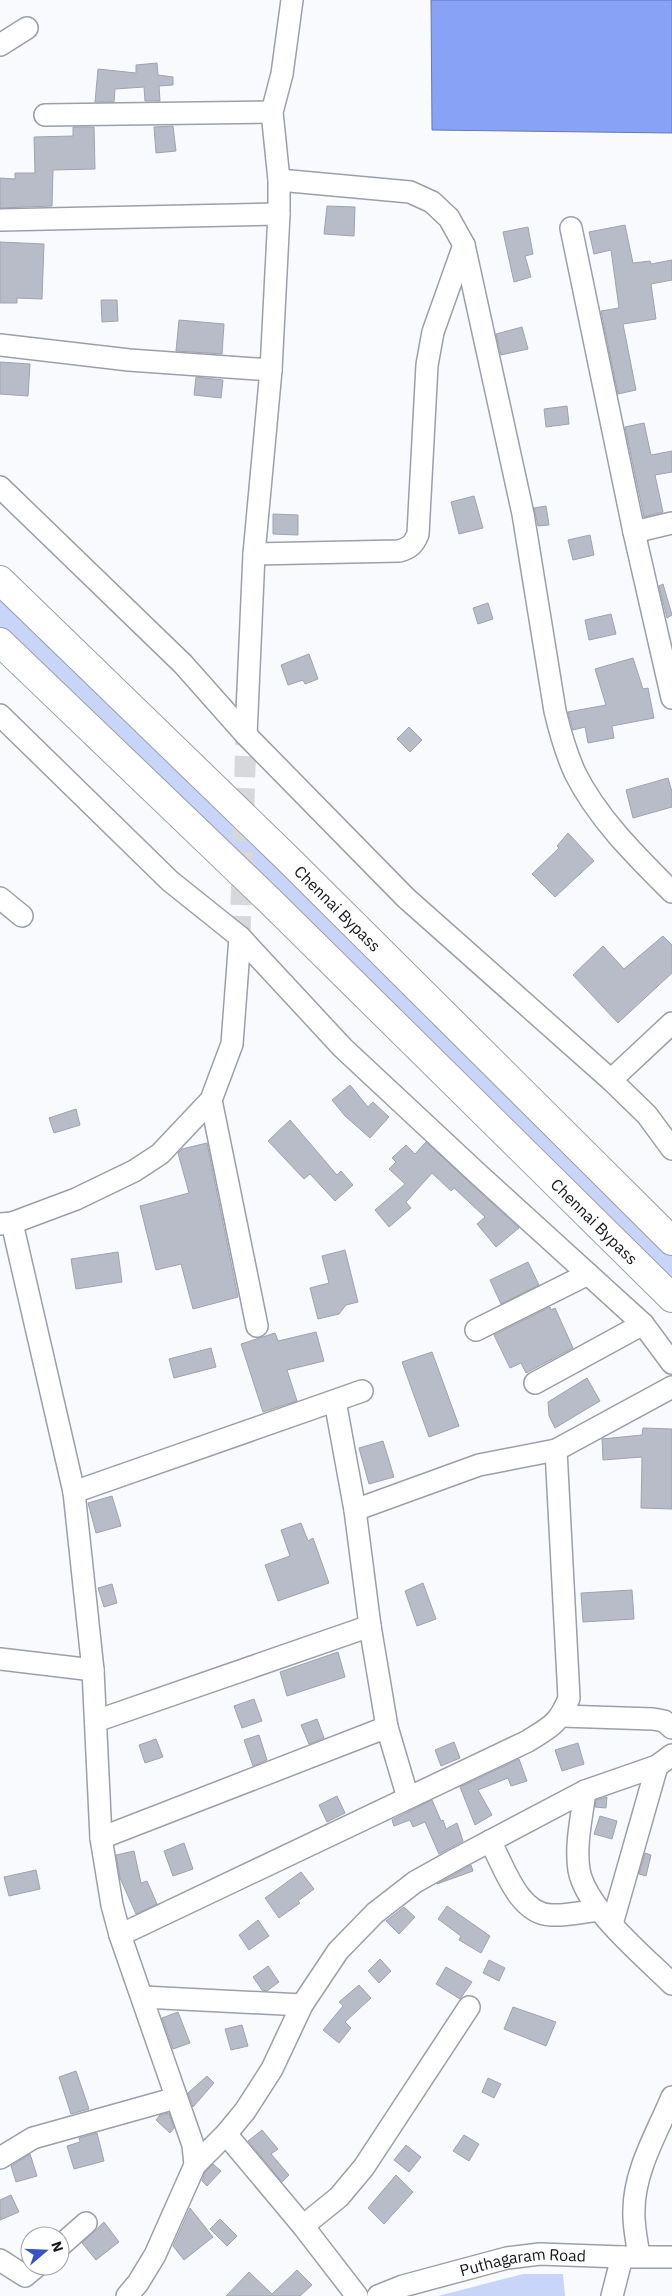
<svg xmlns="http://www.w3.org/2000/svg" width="672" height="2296" font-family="'IBM Plex Sans',sans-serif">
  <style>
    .green { fill: #c8d5f8 }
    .water { fill: #88a3f6; stroke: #6578b4 }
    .building { fill: #b8bcc8; stroke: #9fa3af }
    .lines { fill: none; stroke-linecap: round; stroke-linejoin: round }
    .minor-tunnel { stroke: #d6d8db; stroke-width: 21; stroke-dasharray: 21 11; stroke-linecap: butt }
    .minor-casing { stroke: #9b9faa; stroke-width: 24 }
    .highway-casing { stroke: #9b9faa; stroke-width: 30 }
    .minor { stroke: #fff; stroke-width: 21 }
    .highway { stroke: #fff; stroke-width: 28 }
    .labels { text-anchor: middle; stroke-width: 4.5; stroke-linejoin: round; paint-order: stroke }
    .street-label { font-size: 16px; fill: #131519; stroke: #fff }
  </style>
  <rect width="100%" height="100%" fill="#f9fafd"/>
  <path class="green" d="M0,596l672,659v25l-672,-653z
    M523,2274h40l2,22h-127z"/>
  <path class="water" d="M431,0h241v133l-240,-3z"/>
  <path class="building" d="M157,63l1,12 15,2v8l-14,1 1,15h-15l-1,-14 -29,2 -1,13h-19l3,-33 38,4v-8z
    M173,126l3,25 -20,2 -2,-26z
    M73,127h21l1,42 -42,1 -1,36 -52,2v-30l15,1v-6h20l-1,-36 39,-1z
    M327,206l28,1 -1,29 -30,-2z
    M625,225l8,38 17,-2 1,3 21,-4v20l-21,4 5,35 -33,5 13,66 -18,4 -17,-83 18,-3 -8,-58 -17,4 -5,-22z
    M528,227l5,27 -8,2 6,21 -17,5 -11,-50z
    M0,242l44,2 -2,55 -25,-1v5h-17z
    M101,300h16l1,21 -16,1z
    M179,320l45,4 -2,30 -46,-3z
    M522,327l6,22 -27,6 -5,-21z
    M0,362l30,2 -2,32 -28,-2z
    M196,377l27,3 -2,18 -27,-3z
    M567,406l2,18 -23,3 -2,-18z
    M644,423l7,32 21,-4v21l-17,3 8,37 -19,5 -19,-90z
    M474,496l9,32 -24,6 -8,-32z
    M546,506l3,19 -11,1 -4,-18z
    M273,514l25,1v20l-25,-1z
    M590,535l4,20 -21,5 -5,-20z
    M663,584l9,31 -5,3 -8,-32z
    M488,603l5,16 -15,5 -5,-16z
    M611,614l5,20 -27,6 -4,-20z
    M309,654l9,25 -13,5 -2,-4 -15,5 -7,-20z
    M633,658l10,31 5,-1 6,30 -42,8 2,12 -26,5 -3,-16 -12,3 -5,-18 38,-7 -11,-36z
    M409,727l13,13 -12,12 -13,-13z
    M668,778l4,14v15l-39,11 -7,-28z
    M568,833l26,28 -39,36 -23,-23 27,-26 -2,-2z
    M663,936l9,9v28l-54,50 -45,-48 30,-29 21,23z
    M350,1085l18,22 5,-5 16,15 -19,21 -25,-22 -13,-16z
    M76,1109l4,16 -26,8 -5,-15z
    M290,1120l47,55 4,-4 12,14 -18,16 -25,-27 -6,5 -36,-38z
    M426,1142l93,86 -23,19 -19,-23 8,-7 -31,-29 -3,3 -19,-18 -26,29 5,6 -22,19 -14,-17 30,-26 -16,-15 7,-7 -4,-4 14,-13 9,9z
    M207,1143l31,154 -45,12 -12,-45 -25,6 -16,-64 49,-13 -11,-40 4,-4z
    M345,1250l13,52 -12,3 -7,9 -21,5 -8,-31 19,-5 -7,-27z
    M118,1252l4,30 -46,7 -5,-30z
    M528,1262l11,23 -38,19 -11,-24z
    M550,1307l1,3 4,-2 18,40 -47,25 -5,-10 -11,5 -16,-33z
    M316,1332l8,29 -37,9 10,31 -34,11 -22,-68 34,-11 3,8z
    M211,1348l5,19 -42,11 -5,-19z
    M432,1352l27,74 -30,11 -27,-75z
    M587,1378l13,23 -45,27 -6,-12 -1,-14z
    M643,1428l29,1v80l-31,-1 1,-51 -39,3 -1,-21 40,-4z
    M383,1441l11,36 -25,7 -10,-36z
    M112,1496l9,30 -25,7 -8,-30z
    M301,1523l7,18 5,-3 16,45 -51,18 -13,-36 25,-9 -9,-26z
    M423,1583l13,36 -19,7 -12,-35z
    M112,1584l5,19 -13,4 -6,-19z
    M632,1590l2,29 -51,3 -2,-29z
    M338,1652l7,25 -58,19 -7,-24z
    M254,1699l8,22 -20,7 -8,-22z
    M317,1719l7,19 -15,6 -8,-19z
    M259,1735l8,25 -14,6 -9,-26z
    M156,1739l7,18 -18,6 -6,-18z
    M454,1742l6,16 -19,8 -6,-16z
    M578,1743l6,21 -22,7 -7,-21z
    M519,1759l8,22 -16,5 -3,-8 -30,12 14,25 -17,10 -15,-38z
    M337,1796l8,17 -18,9 -8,-17z
    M607,1797l-1,11 -11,-1 1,-7z
    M432,1800l9,21 2,-1 3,9 11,-6 6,18 -24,13 -14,-32 -12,5 -3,-7 -16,6 -2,-6z
    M600,1816l17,5 -5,18 -18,-5z
    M184,1843l9,26 -20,7 -9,-25z
    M134,1851l7,32 6,-2 10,23 -21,10 -16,-36 -4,-23z
    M645,1853l6,2 -5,21 -7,-2z
    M471,1865l2,6 -36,13 27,-15z
    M36,1870l4,19 -31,7 -5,-19z
    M301,1872l13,17 -16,12 2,2 -21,15 -14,-20z
    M447,1906l43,30 -9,17 -22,-13 2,-4 -23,-17z
    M404,1907l11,10 -16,17 -13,-13z
    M258,1920l11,16 -20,14 -10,-15z
    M380,1959l11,12 -12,12 -11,-12z
    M489,1960l16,8 -6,13 -16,-8z
    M268,1966l11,16 -12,9 -5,-1 -9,-13z
    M446,1967l26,15 -12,17 -24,-15z
    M359,1985l12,13 -26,24 6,6 -12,15 -16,-13 20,-24 -4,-4z
    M513,2007l43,15 -10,24 -42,-17z
    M178,2012l12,31 -17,6 -11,-31z
    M242,2025l6,21 -17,4 -6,-21z
    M76,2071l13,38 -18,5 -12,-37z
    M207,2076l7,7 -21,24 -5,-14z
    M488,2078l13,6 -7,14 -12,-6z
    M169,2113l5,15 -4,5 -14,-13 4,-5z
    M262,2130l16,19 -7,5 18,21 -7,7 -34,-41z
    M97,2133l7,28 -30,8 -7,-23 13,-4 -1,-4z
    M464,2135l15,9 -10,17 -16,-10z
    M406,2145l15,12 -12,15 -15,-12z
    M30,2154l7,22 -21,6 -5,-16z
    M213,2164l8,7 -14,15 -5,-5 3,-9z
    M396,2175l17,17 -29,32 -16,-16z
    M11,2195l8,17 -19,8v-20z
    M190,2208l23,29 -29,23 -11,-14z
    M220,2219l17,17 -10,10 -17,-17z
    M104,2222l15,20 -23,18 -14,-17z
    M297,2270l15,15 -12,11h-74l23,-24 23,22z"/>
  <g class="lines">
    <path class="minor-tunnel" d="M240,937l6,-202"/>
    <defs>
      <g id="minor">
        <path d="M0,45l27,-17"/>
        <path d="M45,115l227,-3"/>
        <path d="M279,180l131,12 22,10 17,16 15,27 59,269 32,197c5,21 11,42 20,62 23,46 61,83 97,119"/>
        <path d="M0,220l279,-6"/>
        <path d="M571,228l63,304 38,166"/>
        <path d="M0,345l129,15 142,10"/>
        <path d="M0,487l183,177 63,71 160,163 205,182 36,35 25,34"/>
        <path d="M634,532l38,-9"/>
        <path d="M254,554l145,-3c11,-3 15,-7 19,-17l9,-169 6,-33 31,-87"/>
        <path d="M0,715l170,166 70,56 103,111 134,125 166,151 29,39"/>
        <path d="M246,735l8,-181 17,-184 8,-156v-34l-7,-68 10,-38 10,-74"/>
        <path d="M0,898l22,18"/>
        <path d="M611,1080l61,-57"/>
        <path d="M211,1100l46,226"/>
        <path d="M12,1223l62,269 19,178 8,168 11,67 8,30 73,210 2,20 -40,90 -17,28 -11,13"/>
        <path d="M0,1224l12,-1 64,-24 58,-28 26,-17 51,-54 21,-56 8,-107"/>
        <path d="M476,1330l112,-56"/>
        <path d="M535,1383l108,-59"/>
        <path d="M74,1492l288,-101"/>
        <path d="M355,1510l124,-45 77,-15 116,-63"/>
        <path d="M0,1659l93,11"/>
        <path d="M562,1716l91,3 11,2 8,7"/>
        <path d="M96,1721l274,-95"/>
        <path d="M387,1727l21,71"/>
        <path d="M585,1791c-3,25 -10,54 -6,79 7,39 65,86 93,114"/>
        <path d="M101,1838l286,-111 -17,-101 -15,-116 -20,-109"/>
        <path d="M490,1841c14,25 28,73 61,74 15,1 32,-3 47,-5"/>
        <path d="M612,1924l45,-158"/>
        <path d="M120,1935l408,-194c22,-14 31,-17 41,-43l-13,-248"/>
        <path d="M143,1997l159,8"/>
        <path d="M226,2134l77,92 54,70"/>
        <path d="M0,2158l33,-20 143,-40"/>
        <path d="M195,2165l31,-31 19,-23 27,-42 30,-64 36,-54 37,-38 40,-31 43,-24 127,-67 72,-25 15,-11"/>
        <path d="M303,2226l36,-29 25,-30 105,-160"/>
        <path d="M60,2246l26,-23"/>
        <path d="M639,2256c-2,-15 -6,-31 -5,-46 0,-39 23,-77 38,-113"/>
        <path d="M0,2260l25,16 12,-10"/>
        <path id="s1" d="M378,2296l25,-10 104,-28 33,-4 82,3h50"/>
        <path d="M612,2296l10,-39"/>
      </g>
      <g id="highway">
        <path id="s2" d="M0,580l287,278 385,383"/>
        <path id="s3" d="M0,642l270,259 402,397"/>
      </g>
    </defs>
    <use href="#minor" class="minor-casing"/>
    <use href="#highway" class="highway-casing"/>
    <use href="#minor" class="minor"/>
    <use href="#highway" class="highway"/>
  </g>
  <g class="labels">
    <g class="street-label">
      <text dy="6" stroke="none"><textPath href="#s2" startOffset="471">Chennai Bypass</textPath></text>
      <text dy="6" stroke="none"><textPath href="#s3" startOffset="830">Chennai Bypass</textPath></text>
      <text dy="6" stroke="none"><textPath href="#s1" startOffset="150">Puthagaram Road</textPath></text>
    </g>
  </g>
  <g transform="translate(45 2251) rotate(71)"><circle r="24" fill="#ffffff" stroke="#a1a1a3"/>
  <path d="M0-4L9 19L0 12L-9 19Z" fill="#3952c4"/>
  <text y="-8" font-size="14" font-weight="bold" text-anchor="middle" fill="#131519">N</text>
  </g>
</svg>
